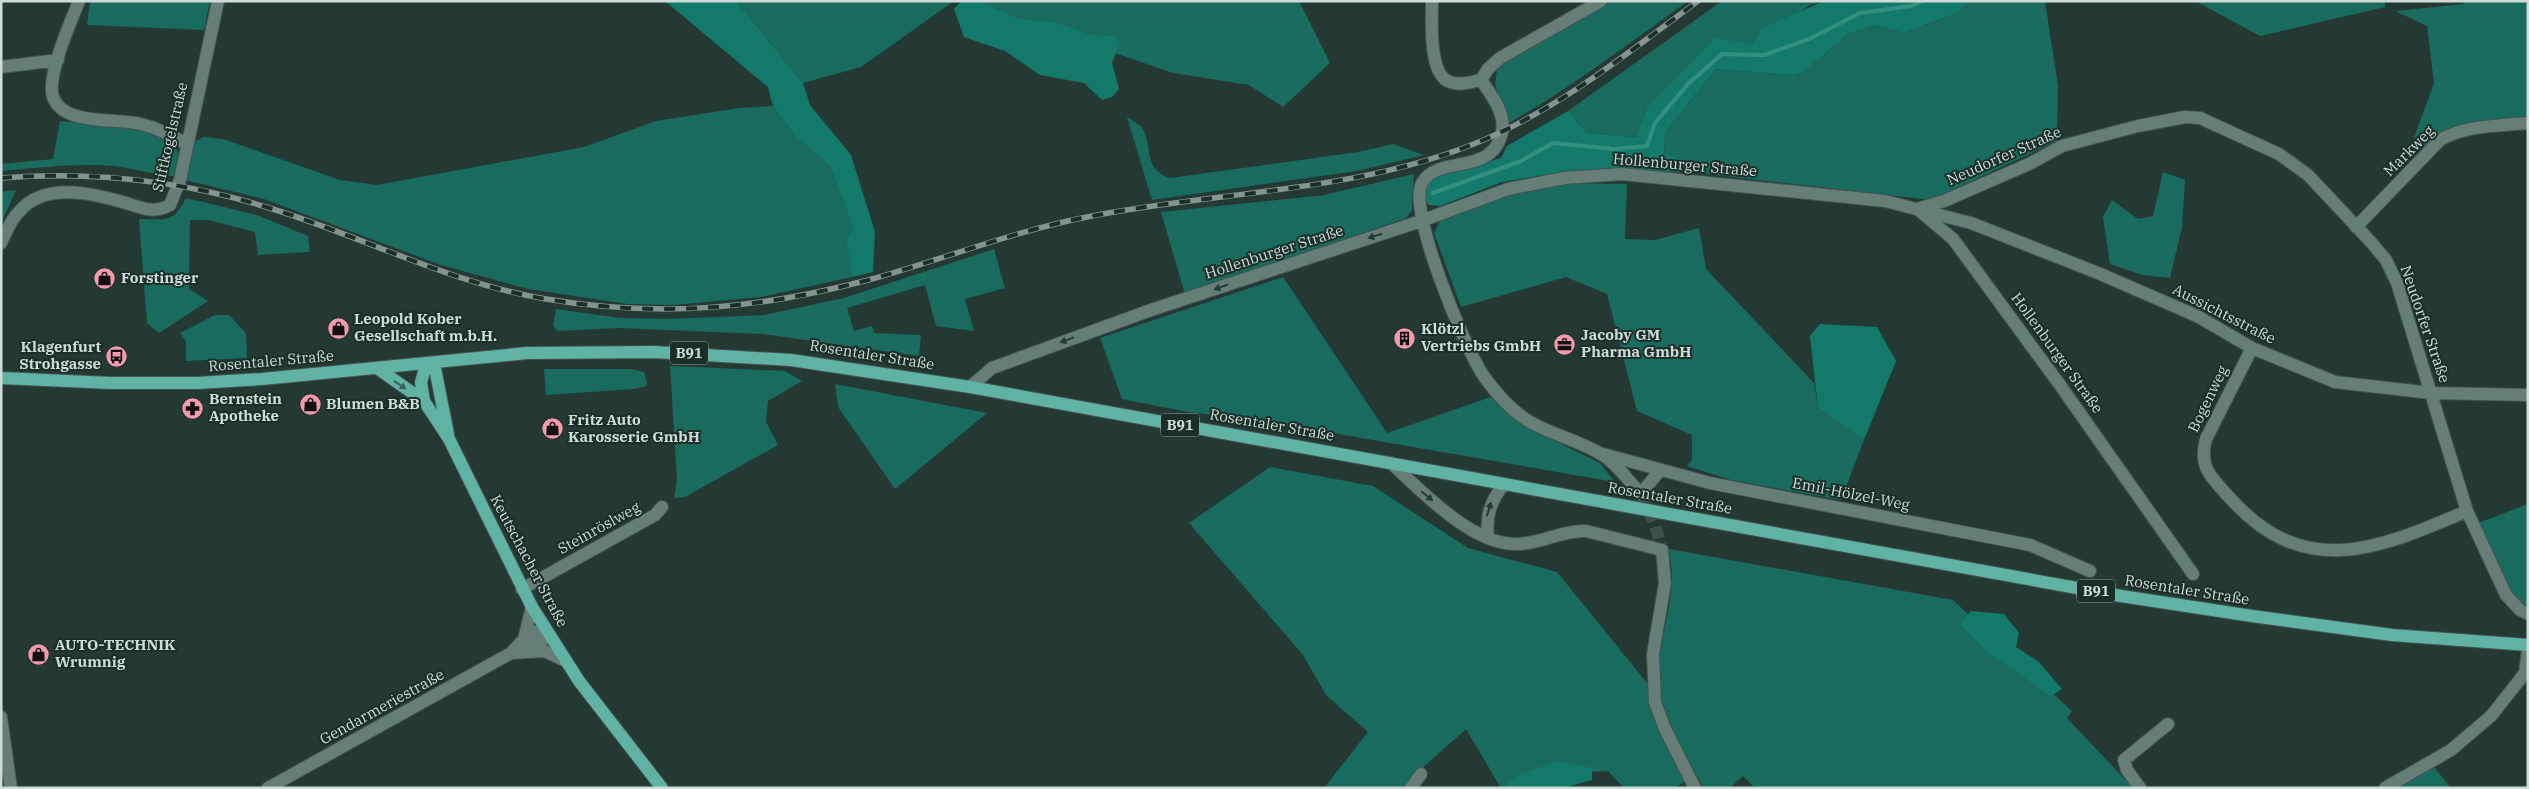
<svg xmlns="http://www.w3.org/2000/svg" width="2529" height="789" font-family="'IBM Plex Serif',serif">
  <style>
    .green { fill: #186b5d }
    .forest { fill: #137a6a }
    .lines { fill: none; stroke-linecap: round; stroke-linejoin: round }
    .stream { stroke: #33907f; stroke-width: 4 }
    .minor-tunnel { stroke: #3e514d; stroke-width: 12; stroke-dasharray: 12 6; stroke-linecap: butt }
    .minor-casing { stroke: #425451; stroke-width: 14 }
    .major-casing { stroke: #425451; stroke-width: 14 }
    .minor { stroke: #667d78; stroke-width: 12 }
    .major { stroke: #60b2a3; stroke-width: 12 }
    .rail-casing { stroke: #859491; stroke-width: 5.5 }
    .rail { stroke: #1a2f2a; stroke-width: 4; stroke-dasharray: 11; stroke-linecap: butt }
    .major-bridge-casing { stroke: #425451; stroke-width: 14; stroke-linecap: butt }
    .major-bridge { stroke: #60b2a3; stroke-width: 12 }
    .oneway { fill: #253b36 }
    .oneway2 { fill: #36635a }
    .labels { text-anchor: middle; stroke-width: 4; stroke-linejoin: round; paint-order: stroke }
    .shield { fill: #1a2f2a; stroke: #99a7a4; stroke-width: 1 }
    .shield-label { font-size: 14px; font-weight: bold; fill: #cfdbd8 }
    .street-label { font-size: 15px; fill: #cfdbd8; stroke: #1a2f2a }
    .poi-label { font-size: 15px; font-weight: bold; fill: #cfdbd8; stroke: #1a2f2a; text-anchor: start }
  </style>
  <rect width="100%" height="100%" fill="#243934"/>
  <path class="green" d="M90,1h120l-6,29 -117,-5z
    M736,1h218l-93,66 -58,16z
    M965,1h334l31,62 -47,44 -34,-22 -76,-12z
    M1612,1h76c-60,43 -117,87 -181,123l-12,-40 2,-14 10,-11z
    M1722,1h102l-14,4 -57,39 -106,64 -11,29 -49,-4 -19,-22z
    M1969,1h76l13,85 -1,55 -126,59 -242,-28 -4,-12 -21,-7 1,-21 51,-63 78,6 10,-3 44,-38 28,-9 28,8 53,-20z
    M2195,1h190v6l-125,29z
    M2466,1h62v117l-62,5 -20,7 -21,16 -11,-8 20,-55 -7,-57 -32,-15 69,-7z
    M773,106l22,30 36,31 22,62 -7,10 6,38 -91,20 -88,8 -45,-1 -100,-15 -87,-24 -177,-66 -79,-19 8,-37 10,-6 20,2 117,41 37,5 207,-38 72,-26 83,-13z
    M1127,117c5,3 13,8 16,12 10,21 0,40 27,49l188,-26 35,-8 31,11 -67,16 -205,29z
    M60,121c24,3 107,5 117,29 3,7 -1,19 -2,26 -19,-1 -35,-6 -54,-9 -35,-5 -84,1 -120,4v-7l52,-5z
    M2163,172l22,8 -3,47 -12,51 -28,-3 -32,-11 -7,-47 9,-17 26,19 15,-3z
    M1414,174l-2,36 -6,8 -221,76 -24,-82 163,-17z
    M1564,183l63,1 -2,55 30,1 44,-12 7,41 108,114 4,25 46,32 -23,60 -110,-20 -44,-14 5,-6v-25l-55,-24 -30,-117 -41,-17 -105,30 -27,-74 7,-14 68,-25z
    M16,190l-15,34v-32z
    M186,198l71,17 51,21 2,16 -52,3 -3,-23 -47,-12h-18l-1,69 19,12 -49,32 -12,-10 -8,-104c26,0 34,5 47,-21z
    M994,249l11,39 -40,11 9,32 -38,-5 -11,-41 -78,23 7,23 18,-5 2,7 47,2 -2,21 -156,-22 -145,-6 -60,3 -5,-5 3,-17 64,9 49,1 95,-4 80,-17z
    M1283,277l104,156 104,-36 30,27 79,39 15,19 -364,-63 -63,-7 -66,-13 -22,-61z
    M215,315h14l17,18 1,25 -61,3v-20l-6,-8z
    M670,366l115,5 17,10 -34,20 -2,21 12,23 -93,52 -11,1 3,-19z
    M544,369h87l13,3 3,11 -1,3 -12,3 -88,6z
    M835,384l152,29 -92,76 -57,-82z
    M1270,467l103,19 95,62 89,24 91,112 4,23 34,74 -12,7h-50l-16,-17 -55,3 -34,14h-18l-35,-59 -46,41 -14,18h-82l44,-56 -42,-37 -23,-40 -114,-132z
    M2528,504v104l-17,-15 -33,-70z
    M1669,549l284,51 119,111 -5,7 66,70h-378l-12,-12 -13,12h-26c-17,-30 -39,-63 -44,-98 -6,-36 11,-74 12,-110 0,-10 -2,-21 -3,-31z
    M2434,767l17,21h-56z"/>
  <path class="forest" d="M665,1h71l67,82 7,22 41,50 24,77 -2,40 -21,5 -6,-38 7,-10 -22,-62 -36,-31 -22,-30 -5,-19z
    M961,1h17l41,18 38,4 34,12 23,1 6,6 -8,21 7,26 -7,8 -10,3 -18,-17 -44,-8 -35,-24 -41,-14 -10,-28z
    M1824,1h145l-12,12 -53,20 -28,-8 -28,9 -44,38 -10,3 -78,-6 -51,63 -1,21 21,7 4,12 -121,-1 -66,11 -62,24 -11,-1c-8,-10 -4,-16 2,-26l70,-21 6,-12 61,-35 19,22 49,4 11,-29 68,-70 38,6 9,-16z
    M1820,324l57,3 19,34 -32,79 -46,-32 -8,-72z
    M1971,611l33,3 15,19 -3,14 23,15 23,27 -11,7 -61,-42 -30,-30z
    M1559,761l33,7v12l-29,8h-60l17,-14z"/>
  <g class="lines">
    <path class="stream" d="M1433,193l88,-32 32,-18 61,6 33,-3 8,-23 33,-39 34,-30 42,1 45,-16 51,-26 51,-7 13,-5"/>
    <path class="minor-tunnel" d="M1641,494l14,31 7,25"/>
    <defs>
      <path id="minor" d="M79,1c-8,20 -33,76 -26,96 10,29 65,21 88,27 17,4 31,12 46,20
        M1432,1c0,19 -4,74 18,81 10,4 21,0 31,-2 12,17 28,37 19,59 -14,36 -62,16 -78,44 -15,27 43,165 61,192 14,20 33,41 55,51 20,10 43,16 63,28 15,8 28,28 40,40l19,-24
        M1,67l57,-7
        M1481,80l7,-11 12,-11 101,-57
        M1917,209l27,-8 85,-37 33,-18 76,-20 47,-9 15,1 79,36 29,21 62,66 16,19 11,23 70,228 39,84 14,15 8,4
        M1921,212l32,27 107,146 133,189
        M2356,227l84,-87c26,-15 58,-14 88,-17
        M1,243c5,-10 9,-22 17,-30 25,-32 74,-20 108,-10 16,5 28,11 44,2l10,-25 38,-179
        M2252,348l-46,91c-8,29 6,39 24,59 75,84 150,50 237,13
        M970,387l22,-19 159,-58 270,-89 87,-32 56,-11 58,-4 263,27 86,22 127,50 99,43 55,32 83,34 96,11 97,2
        M1603,454l107,29 320,62 60,26
        M1391,463c30,28 80,80 123,81 25,1 47,-14 72,-13l76,19 3,33 -12,71 2,48 10,27 30,59
        M1488,538c-2,-23 2,-36 16,-54
        M522,589l133,-74 7,-8
        M524,639l11,-7 10,-1 -3,10 -17,9
        M511,653l33,-2 22,10
        M1,717l10,71
        M268,788l243,-135 13,-14 8,-32
        M1411,788l10,-14
        M2140,788l-13,-18 -3,-10 44,-36
        M2385,788l66,-38 40,-34 34,-43 3,-24"/>
      <path id="major" d="M434,363l-10,9 -3,10 3,19 25,38 83,168 47,74 83,107
        M434,363l14,71
        M377,368l47,33
        M1,378l110,5h86l65,-4 265,-26 127,-1 137,8 179,27 650,118
        M1691,518l430,78 131,20 140,19 136,10"/>
    </defs>
    <use href="#minor" class="minor-casing"/>
    <use href="#major" class="major-casing"/>
    <use href="#minor" class="minor"/>
    <use href="#major" class="major"/>
    <defs>
      <path id="rail" d="M1,178c91,-7 178,2 265,29 94,28 182,76 280,92 115,19 214,10 326,-20 72,-20 142,-48 215,-62 130,-26 270,-24 394,-76 79,-33 148,-89 217,-140"/>
    </defs>
    <use href="#rail" class="rail-casing"/>
    <use href="#rail" class="rail"/>
    <defs>
      <path id="major-bridge" d="M1620,505l71,13"/>
    </defs>
    <use href="#major-bridge" class="major-bridge-casing"/>
    <use href="#major-bridge" class="major-bridge"/>
  </g>
  <defs><path id="oneway-solid" d="M-6-.8H1V-3.2L6.5 0L1 3.2V.8H-6Z" transform="scale(1.25)"/></defs>
  <g class="oneway">
    <use href="#oneway-solid" transform="translate(1375 236) rotate(162)"/>
    <use href="#oneway-solid" transform="translate(1221 287) rotate(161)"/>
    <use href="#oneway-solid" transform="translate(1067 340) rotate(160)"/>
    <use href="#oneway-solid" transform="translate(1427 496) rotate(39)"/>
    <use href="#oneway-solid" transform="translate(1489 509) rotate(-73)"/>
  </g>
  <use class="oneway2" href="#oneway-solid" transform="translate(400 385) rotate(34)"/>
  <defs>
    <symbol id="shop-disc" viewBox="-11 -11 22 22"><circle r="9.5" fill="#f39aab" stroke="#1a2f2a"/><path d="M-5-2.5h2.3a2.7 3.5 0 0 1 5.4 0H5L5.5 6h-11ZM-1.5-2.5h3a1.5 2.3 0 0 0-3 0Z" fill="#111"/></symbol>
    <symbol id="building-disc" viewBox="-11 -11 22 22"><circle r="9.5" fill="#f39aab" stroke="#1a2f2a"/><path d="M-4-6H4V6H1V3H-1V6H-4ZM-2.5-4.3h1.7v1.8h-1.7ZM.8-4.3h1.7v1.8H.8ZM-2.5-1h1.7V.8h-1.7ZM.8-1h1.7V.8H.8Z" fill="#111"/></symbol>
    <symbol id="office-disc" viewBox="-11 -11 22 22"><circle r="9.5" fill="#f39aab" stroke="#1a2f2a"/><path d="M-6-3h4V-5.5h4V-3h4V5H-6ZM-1-4.5V-3h2v-1.5ZM-6 0V1H6V0Z" fill="#111"/></symbol>
    <symbol id="bus-disc" viewBox="-11 -11 22 22"><circle r="9.5" fill="#f39aab" stroke="#1a2f2a"/><path d="M-5-6H5V4H4V6H2V4H-2V6H-4V4H-5ZM-3.5-4V0h7V-4ZM-3.5 1.2v1.5H-2V1.2ZM2 1.2v1.5H3.5V1.2Z" fill="#111"/></symbol>
    <symbol id="pharmacy-disc" viewBox="-11 -11 22 22"><circle r="9.5" fill="#f39aab" stroke="#1a2f2a"/><path d="M-2-6h4v4h4v4h-4v4h-4v-4h-4v-4h4Z" fill="#111"/></symbol>
  </defs>
  <g fill-rule="evenodd">
    <use href="#shop-disc" x="92" y="266" width="25" height="25"/>
    <use href="#shop-disc" x="326" y="316" width="25" height="25"/>
    <use href="#building-disc" x="1392" y="326" width="25" height="25"/>
    <use href="#office-disc" x="1552" y="332" width="25" height="25"/>
    <use href="#bus-disc" x="104" y="344" width="25" height="25"/>
    <use href="#shop-disc" x="298" y="392" width="25" height="25"/>
    <use href="#pharmacy-disc" x="180" y="396" width="25" height="25"/>
    <use href="#shop-disc" x="540" y="416" width="25" height="25"/>
    <use href="#shop-disc" x="26" y="642" width="25" height="25"/>
  </g>
  <g class="labels">
    <g class="shield">
      <rect x="670" y="341.5" width="38" height="23" rx="4"/>
      <rect x="1161" y="413.5" width="38" height="23" rx="4"/>
      <rect x="2077" y="579.5" width="38" height="23" rx="4"/>
    </g>
    <g class="shield-label">
      <text x="689" y="358">B91</text>
      <text x="1180" y="430">B91</text>
      <text x="2096" y="596">B91</text>
    </g>
    <g class="street-label">
      <text transform="translate(170 137) rotate(-77)" y="5">Stiftkogelstraße</text>
      <text transform="translate(2409 151) rotate(-45)" y="5">Markweg</text>
      <text transform="translate(2004 156) rotate(-24)" y="5">Neudorfer Straße</text>
      <text transform="translate(1685 165) rotate(5)" y="5">Hollenburger Straße</text>
      <text transform="translate(1274 252) rotate(-18)" y="5">Hollenburger Straße</text>
      <text transform="translate(2224 314) rotate(27)" y="5">Aussichtsstraße</text>
      <text transform="translate(2425 324) rotate(71)" y="5">Neudorfer Straße</text>
      <text transform="translate(2057 353) rotate(54)" y="5">Hollenburger Straße</text>
      <text transform="translate(872 355) rotate(9)" y="5">Rosentaler Straße</text>
      <text transform="translate(271 361) rotate(-5)" y="5">Rosentaler Straße</text>
      <text transform="translate(2208 399) rotate(-64)" y="5">Bogenweg</text>
      <text transform="translate(1272 425) rotate(10)" y="5">Rosentaler Straße</text>
      <text transform="translate(1851 494) rotate(11)" y="5">Emil-Hölzel-Weg</text>
      <text transform="translate(1670 498) rotate(10)" y="5">Rosentaler Straße</text>
      <text transform="translate(599 528) rotate(-29)" y="5">Steinröslweg</text>
      <text transform="translate(529 561) rotate(62)" y="5">Keutschacher Straße</text>
      <text transform="translate(2187 590) rotate(9)" y="5">Rosentaler Straße</text>
      <text transform="translate(382 707) rotate(-29)" y="5">Gendarmeriestraße</text>
    </g>
    <g class="poi-label">
      <text x="121" y="283">Forstinger</text>
      <text x="354" y="324">Leopold Kober<tspan x="354" dy="17">Gesellschaft m.b.H.</tspan></text>
      <text x="1421" y="334">Klötzl<tspan x="1421" dy="17">Vertriebs GmbH</tspan></text>
      <text x="1581" y="340">Jacoby GM<tspan x="1581" dy="17">Pharma GmbH</tspan></text>
      <text x="101" y="352" text-anchor="end">Klagenfurt<tspan x="101" dy="17">Strohgasse</tspan></text>
      <text x="209" y="404">Bernstein<tspan x="209" dy="17">Apotheke</tspan></text>
      <text x="326" y="409">Blumen B&amp;B</text>
      <text x="568" y="425">Fritz Auto<tspan x="568" dy="17">Karosserie GmbH</tspan></text>
      <text x="55" y="650">AUTO-TECHNIK<tspan x="55" dy="17">Wrumnig</tspan></text>
    </g>
  </g>
  <rect width="2529" height="789" fill="none" stroke="#cfdbd8" stroke-width="5"/>
</svg>
